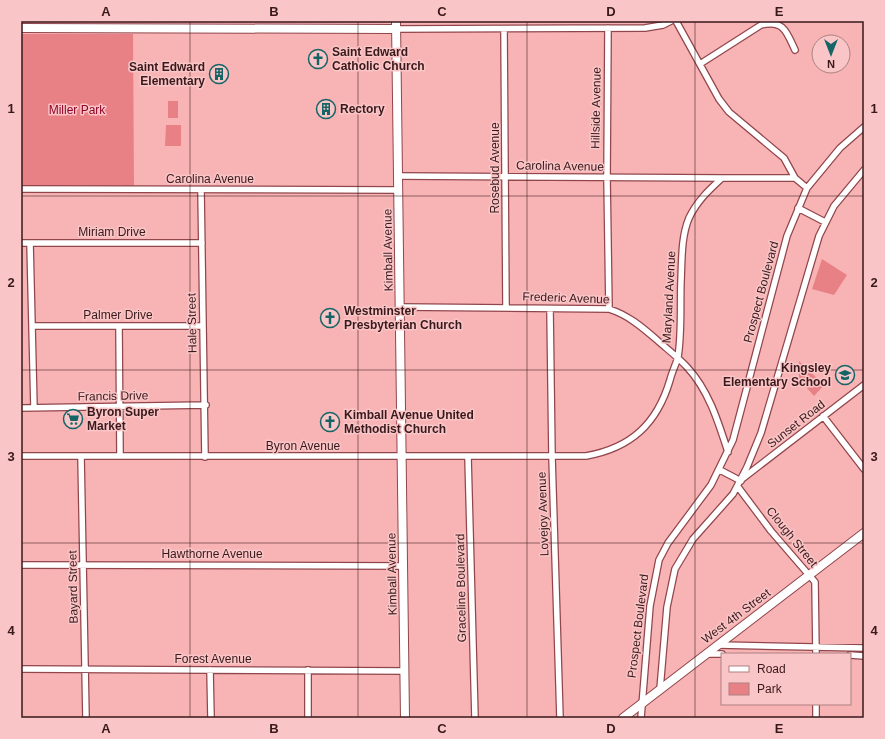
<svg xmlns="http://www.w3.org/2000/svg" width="885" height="739" font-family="Helvetica,sans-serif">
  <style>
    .green { fill: #e88186 }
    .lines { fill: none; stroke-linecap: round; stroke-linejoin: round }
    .street-casing { stroke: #91464b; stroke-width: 8 }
    .secondary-casing { stroke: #91464b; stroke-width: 10 }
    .street { stroke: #fff; stroke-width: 5.5 }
    .secondary { stroke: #fff; stroke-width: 8 }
    .grid { fill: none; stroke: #39191b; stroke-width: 1; stroke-opacity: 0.55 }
    .labels { text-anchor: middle; stroke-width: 3; stroke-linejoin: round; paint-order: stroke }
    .poi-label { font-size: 12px; font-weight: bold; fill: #39191b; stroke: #fac5c6; text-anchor: start }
    .street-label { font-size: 12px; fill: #39191b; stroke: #fac5c6 }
    .park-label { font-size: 12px; fill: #8e0428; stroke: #fac5c6 }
    .neatline { fill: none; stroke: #39191b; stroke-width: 1.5 }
    .grid-label { font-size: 13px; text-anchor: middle; font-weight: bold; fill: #39191b }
  </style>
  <rect width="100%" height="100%" fill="#f8b3b5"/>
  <path class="green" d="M21,34h112l1,152 -113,-1z
    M168,101h10v17h-10z
    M166,125h15v21h-16z
    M822,259l25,16 -13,20 -22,-6z
    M799,361l25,24 -10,11 -15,-17z"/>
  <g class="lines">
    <defs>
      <path id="street" d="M676,21l43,78 10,13 55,46 11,20 12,10
        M608,28l-1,150 2,131
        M396,29l249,-1 18,-3 8,-4
        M504,29l2,278
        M700,64l61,-39c23,-6 26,8 34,25
        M399,176l323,2
        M21,189l378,1
        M201,190l4,267
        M798,208l27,14
        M21,243h181
        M30,243l4,165
        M400,307l209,2c19,6 33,18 48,31 10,9 21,17 30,27 22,24 31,54 41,85
        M550,309l2,148 8,261
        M32,326h171
        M119,326l1,130
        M21,408l185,-3
        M823,416l41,53
        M21,456h565c45,-8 71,-32 84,-76 2,-8 6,-16 8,-23 4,-25 2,-52 3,-76 1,-21 0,-44 8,-63 8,-17 20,-28 33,-40h73
        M81,456l5,262
        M468,457l7,261
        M720,470l21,11
        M742,479l122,-94
        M738,487l33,44 44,51 1,72
        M21,565l383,1
        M719,645l145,3
        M707,654h15
        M850,655l14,1
        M21,669l384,2
        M210,670l1,48
        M308,670v48
        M660,689l7,-82 8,-38 18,-30 40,-45 14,-27 14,-34 58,-197 15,-30 30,-36
        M816,704v14
        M641,718l9,-112 9,-46 9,-17 43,-58 22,-45 54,-204 20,-48 33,-40 24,-21"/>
      <path id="secondary" d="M396,21l9,697
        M21,28l375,1
        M623,718l241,-185"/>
    </defs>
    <use href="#street" class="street-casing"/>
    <use href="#secondary" class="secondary-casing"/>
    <use href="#street" class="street"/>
    <use href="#secondary" class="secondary"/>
  </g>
  <path class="grid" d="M190,21v697M358,21v697M527,21v697M695,21v697M21,196h843M21,370h843M21,543h843"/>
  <defs>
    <symbol id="church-ring" viewBox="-11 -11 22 22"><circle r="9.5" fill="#fac5c6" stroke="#156466" stroke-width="1.5"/><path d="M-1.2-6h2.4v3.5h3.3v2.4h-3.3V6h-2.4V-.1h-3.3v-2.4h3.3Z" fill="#156466"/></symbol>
    <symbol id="building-ring" viewBox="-11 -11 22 22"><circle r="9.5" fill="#fac5c6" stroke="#156466" stroke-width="1.5"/><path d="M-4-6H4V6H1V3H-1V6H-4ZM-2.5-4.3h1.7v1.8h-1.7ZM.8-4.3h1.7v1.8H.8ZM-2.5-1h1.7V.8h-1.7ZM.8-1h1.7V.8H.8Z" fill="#156466"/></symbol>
    <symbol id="school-ring" viewBox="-11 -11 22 22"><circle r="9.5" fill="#fac5c6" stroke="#156466" stroke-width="1.5"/><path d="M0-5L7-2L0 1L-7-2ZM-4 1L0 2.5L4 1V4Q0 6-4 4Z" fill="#156466"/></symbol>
    <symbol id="supermarket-ring" viewBox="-11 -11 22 22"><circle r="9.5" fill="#fac5c6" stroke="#156466" stroke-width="1.5"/><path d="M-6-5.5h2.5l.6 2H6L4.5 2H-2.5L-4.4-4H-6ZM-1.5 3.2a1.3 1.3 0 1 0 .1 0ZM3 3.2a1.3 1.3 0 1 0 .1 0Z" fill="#156466"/></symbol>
  </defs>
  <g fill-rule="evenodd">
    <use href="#church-ring" x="307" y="48" width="22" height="22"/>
    <use href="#building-ring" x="208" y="63" width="22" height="22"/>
    <use href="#building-ring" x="315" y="98" width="22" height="22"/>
    <use href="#church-ring" x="319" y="307" width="22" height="22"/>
    <use href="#school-ring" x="834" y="364" width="22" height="22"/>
    <use href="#supermarket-ring" x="62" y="408" width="22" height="22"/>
    <use href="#church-ring" x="319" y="411" width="22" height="22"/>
  </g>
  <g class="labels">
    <g class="poi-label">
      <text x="332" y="56">Saint Edward<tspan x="332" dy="14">Catholic Church</tspan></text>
      <text x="205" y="71" text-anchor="end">Saint Edward<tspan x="205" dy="14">Elementary</tspan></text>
      <text x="340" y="113">Rectory</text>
      <text x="344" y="315">Westminster<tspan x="344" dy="14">Presbyterian Church</tspan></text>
      <text x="831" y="372" text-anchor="end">Kingsley<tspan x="831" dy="14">Elementary School</tspan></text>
      <text x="87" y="416">Byron Super<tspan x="87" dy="14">Market</tspan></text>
      <text x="344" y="419">Kimball Avenue United<tspan x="344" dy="14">Methodist Church</tspan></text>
    </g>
    <g class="street-label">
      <text transform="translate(596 108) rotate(-89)" y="4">Hillside Avenue</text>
      <text transform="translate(560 166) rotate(1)" y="4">Carolina Avenue</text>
      <text transform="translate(495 168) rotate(-90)" y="4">Rosebud Avenue</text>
      <text x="210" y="183">Carolina Avenue</text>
      <text x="112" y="236">Miriam Drive</text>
      <text transform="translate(388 250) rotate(-91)" y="4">Kimball Avenue</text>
      <text transform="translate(761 292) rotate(-75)" y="4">Prospect Boulevard</text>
      <text transform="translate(669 297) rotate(-87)" y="4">Maryland Avenue</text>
      <text transform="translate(566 298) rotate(2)" y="4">Frederic Avenue</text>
      <text x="118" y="319">Palmer Drive</text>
      <text transform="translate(192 323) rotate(-91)" y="4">Hale Street</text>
      <text transform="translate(113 396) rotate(-1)" y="4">Francis Drive</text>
      <text transform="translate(796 424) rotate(-38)" y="4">Sunset Road</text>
      <text x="303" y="450">Byron Avenue</text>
      <text transform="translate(543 514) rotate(-92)" y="4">Lovejoy Avenue</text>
      <text transform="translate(792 537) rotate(51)" y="4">Clough Street</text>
      <text x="212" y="558">Hawthorne Avenue</text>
      <text transform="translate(392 574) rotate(-91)" y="4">Kimball Avenue</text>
      <text transform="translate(73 587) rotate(-91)" y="4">Bayard Street</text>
      <text transform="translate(461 588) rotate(-91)" y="4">Graceline Boulevard</text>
      <text transform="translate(736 616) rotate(-37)" y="4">West 4th Street</text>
      <text transform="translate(638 626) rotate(-83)" y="4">Prospect Boulevard</text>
      <text x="213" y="663">Forest Avenue</text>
    </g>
    <g class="park-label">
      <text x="77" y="114">Miller Park</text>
    </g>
  </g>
  <rect width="885" height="739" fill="none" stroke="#fac5c6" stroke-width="44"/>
  <rect x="721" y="653" width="130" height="52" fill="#fac5c6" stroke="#ad8082"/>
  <rect x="729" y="666" width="20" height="6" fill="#ffffff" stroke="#ad8082"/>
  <text x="757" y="673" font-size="12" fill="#39191b">Road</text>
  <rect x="729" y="683" width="20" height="12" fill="#e88186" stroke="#ad8082"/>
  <text x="757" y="693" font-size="12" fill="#39191b">Park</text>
  <g transform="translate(831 54) rotate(180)"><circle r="19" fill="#fac5c6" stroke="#ad8082"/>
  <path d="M0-3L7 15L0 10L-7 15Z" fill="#156466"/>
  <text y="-6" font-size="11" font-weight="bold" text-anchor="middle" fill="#39191b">N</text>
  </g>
  <rect x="22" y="22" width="841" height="695" class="neatline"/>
  <g class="grid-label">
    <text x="106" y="16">A</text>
    <text x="274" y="16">B</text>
    <text x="442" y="16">C</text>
    <text x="611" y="16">D</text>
    <text x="779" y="16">E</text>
    <text x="11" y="113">1</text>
    <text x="874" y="113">1</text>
    <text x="11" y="287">2</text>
    <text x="874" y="287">2</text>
    <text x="11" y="461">3</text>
    <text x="874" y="461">3</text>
    <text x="11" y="635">4</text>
    <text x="874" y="635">4</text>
    <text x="106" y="733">A</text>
    <text x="274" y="733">B</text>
    <text x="442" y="733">C</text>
    <text x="611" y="733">D</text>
    <text x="779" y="733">E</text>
  </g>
</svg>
